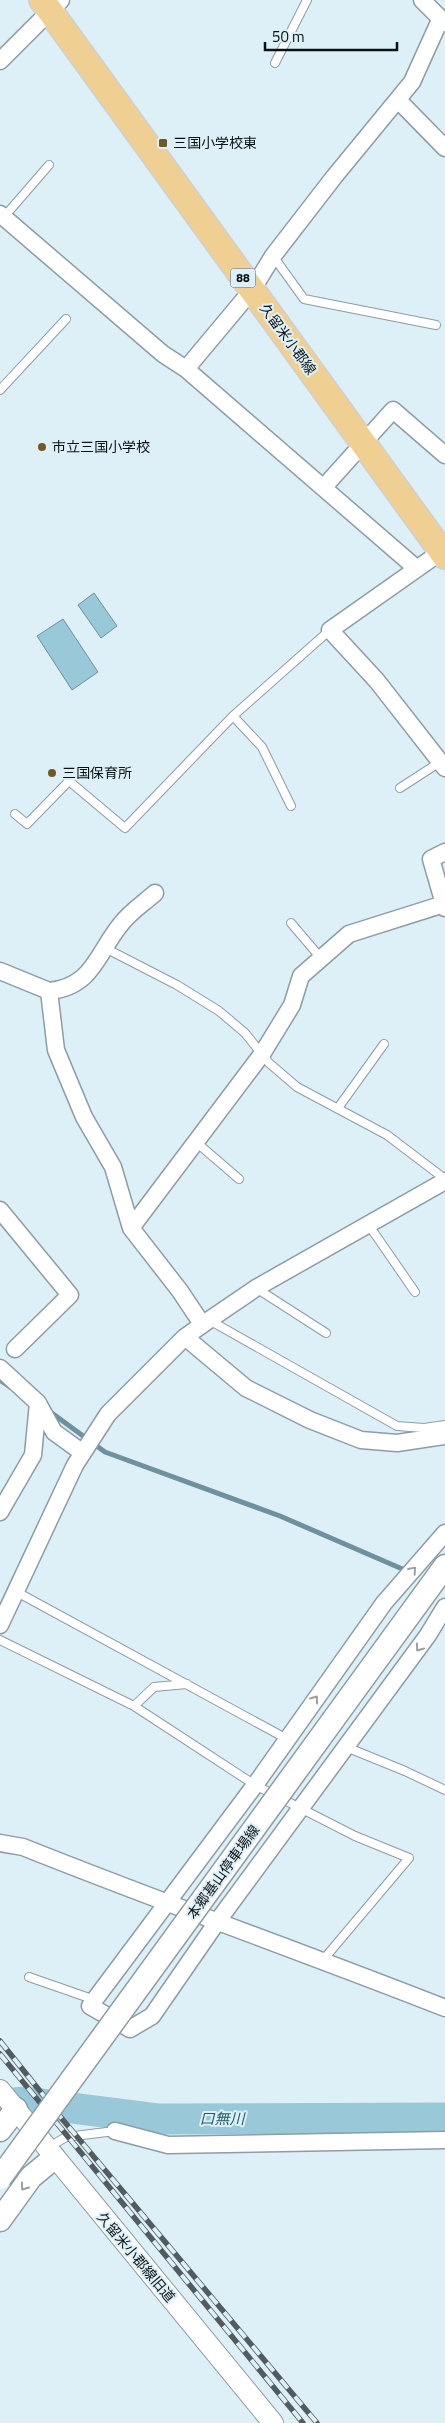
<svg xmlns="http://www.w3.org/2000/svg" width="445" height="2423" font-family="'Titillium Web','Noto Sans JP',sans-serif">
  <style>
    .water { fill: #99c8d8; stroke: #6e919d }
    .lines { fill: none; stroke-linecap: round; stroke-linejoin: round }
    .stream { stroke: #6e919d; stroke-width: 5 }
    .river { stroke: #99c8d8; stroke-width: 31 }
    .service-casing { stroke: #8c9da3; stroke-width: 10 }
    .minor-casing { stroke: #8c9da3; stroke-width: 19 }
    .tertiary-casing { stroke: #8c9da3; stroke-width: 22 }
    .secondary-casing { stroke: #8c9da3; stroke-width: 25 }
    .primary-casing { stroke: #cecfd0; stroke-width: 28 }
    .service { stroke: #fff; stroke-width: 8 }
    .minor { stroke: #fff; stroke-width: 16 }
    .tertiary { stroke: #fff; stroke-width: 20 }
    .secondary { stroke: #fff; stroke-width: 22 }
    .primary { stroke: #f0d092; stroke-width: 25 }
    .rail-casing { stroke: #525c60; stroke-width: 5.5 }
    .rail { stroke: #def0f7; stroke-width: 4; stroke-dasharray: 11; stroke-linecap: butt }
    .secondary-bridge-casing { stroke: #8c9da3; stroke-width: 25; stroke-linecap: butt }
    .secondary-bridge { stroke: #fff; stroke-width: 22 }
    .oneway { stroke: #9da0a1 }
    .poi-dot { fill: #715829; stroke: #def0f7; stroke-width: 2 }
    .labels { text-anchor: middle; stroke-width: 4; stroke-linejoin: round; paint-order: stroke }
    .shield { fill: #def0f7; stroke: #4a5457; stroke-width: 1 }
    .shield-label { font-size: 12px; font-weight: bold; fill: #0b1113 }
    .poi-label { font-size: 14px; fill: #0b1113; stroke: #def0f7; text-anchor: start }
    .street-label { font-size: 14px; fill: #0b1113; stroke: #def0f7 }
    .water-label { font-size: 15px; font-style: italic; fill: #1e5c6d; stroke: #def0f7 }
  </style>
  <rect width="100%" height="100%" fill="#def0f7"/>
  <path class="water" d="M94,593l23,33 -16,12 -23,-33z
    M63,619l35,53 -26,18 -35,-54z"/>
  <g class="lines">
    <path class="stream" d="M0,1380l10,7
      M49,1411l56,41 175,64 127,55"/>
    <path class="river" d="M0,2104l26,-2 133,17 286,-1"/>
    <defs>
      <path id="service" d="M275,63l32,-63
        M4,217l45,-52
        M273,256l31,43 132,26
        M0,390l66,-71
        M233,716l29,31 29,59
        M400,788l40,-26
        M15,814l12,10 42,-43 56,47 108,-112 97,-86
        M291,923l29,34
        M105,948l72,37 42,26 26,22 24,30 28,24 90,48 58,44
        M338,1108l46,-64
        M196,1142l43,37
        M368,1224l47,68
        M256,1288l70,45
        M209,1320l188,106 27,2 21,-3
        M15,1591l272,148
        M0,1640l134,66 121,79 100,51 54,22 -86,102
        M134,1706l20,-19 33,-3
        M346,1747l59,24 40,19
        M29,1977l66,23
        M49,2147l17,-10 49,-6"/>
      <path id="minor" d="M422,0l23,23
        M0,61l61,-61
        M398,100l47,48
        M0,214l163,140 23,15 230,199
        M186,369l66,-79 21,-34 61,-79 78,-95 28,-62
        M324,487l69,-77 52,45
        M445,549l-115,81 47,51 68,87
        M444,904l-13,-45 14,-7
        M0,971l49,20 7,59 28,67 29,50 18,61 49,63 22,33
        M49,991c44,-4 48,-38 72,-67 9,-12 23,-21 34,-31
        M0,1210l70,85 -55,54
        M131,1228l131,-174 30,-49 9,-29 48,-42 95,-30 1,4
        M185,1337l61,51 64,32 51,20 36,3 48,-7
        M0,1368l38,35
        M0,1512l33,-57 5,-52 16,29 29,21
        M445,1533l-61,70 -129,182 -165,221 40,23 22,-13 65,-94 211,-287 17,-28
        M0,1625l75,-160 33,-51 77,-77 24,-17 47,-32 189,-107
        M0,1843l23,4c140,56 282,106 422,161
        M115,2131l53,14 277,-5"/>
      <path id="tertiary" d="M0,2090l273,333"/>
      <path id="secondary" d="M333,1720l112,-154
        M0,2130l16,-21
        M0,2220l31,-43 23,-19"/>
      <path id="primary" d="M42,0l403,556"/>
    </defs>
    <use href="#service" class="service-casing"/>
    <use href="#minor" class="minor-casing"/>
    <use href="#tertiary" class="tertiary-casing"/>
    <use href="#secondary" class="secondary-casing"/>
    <use href="#primary" class="primary-casing"/>
    <use href="#service" class="service"/>
    <use href="#minor" class="minor"/>
    <use href="#tertiary" class="tertiary"/>
    <use href="#secondary" class="secondary"/>
    <use href="#primary" class="primary"/>
    <defs>
      <path id="rail" d="M0,2041l63,79 254,303
        M0,2054l303,369"/>
    </defs>
    <use href="#rail" class="rail-casing"/>
    <use href="#rail" class="rail"/>
    <defs>
      <path id="secondary-bridge" d="M0,2178l333,-458"/>
    </defs>
    <use href="#secondary-bridge" class="secondary-bridge-casing"/>
    <use href="#secondary-bridge" class="secondary-bridge"/>
  </g>
  <defs><path id="oneway-chevron" d="M-2-3.5L2.5 0L-2 3.5" fill="none" stroke-width="1.6" stroke-linecap="round" stroke-linejoin="round" transform="scale(1.25)"/></defs>
  <g class="oneway">
    <use href="#oneway-chevron" transform="translate(413 1570) rotate(-49)"/>
    <use href="#oneway-chevron" transform="translate(419 1648) rotate(126)"/>
    <use href="#oneway-chevron" transform="translate(315 1699) rotate(-54)"/>
    <use href="#oneway-chevron" transform="translate(24 2187) rotate(126)"/>
  </g>
  <g class="poi-dot">
    <rect x="158" y="138" width="10" height="10" rx="2.5"/>
    <circle cx="42" cy="447" r="5"/>
    <circle cx="52" cy="773" r="5"/>
  </g>
  <g class="labels">
    <rect class="shield" x="230.5" y="268.5" width="25" height="19" rx="4"/>
    <g class="shield-label">
      <text x="243" y="282">88</text>
    </g>
    <g class="poi-label">
      <text x="173" y="148">三国小学校東</text>
      <text x="52" y="452">市立三国小学校</text>
      <text x="62" y="778">三国保育所</text>
    </g>
    <g class="street-label">
      <text transform="translate(288 339) rotate(54)" y="5">久留米小郡線</text>
      <text transform="translate(223 1872) rotate(-54)" y="5">本郷基山停車場線</text>
      <text transform="translate(136 2257) rotate(50)" y="5">久留米小郡線旧道</text>
    </g>
    <g class="water-label">
      <text x="222" y="2124">口無川</text>
    </g>
  </g>
  <path d="M265 42v8h132v-8" fill="none" stroke="#0b1113" stroke-width="2.5"/>
  <text x="272" y="42" font-size="15" fill="#0b1113" stroke="#def0f7" stroke-width="4" paint-order="stroke">50 m</text>
</svg>
